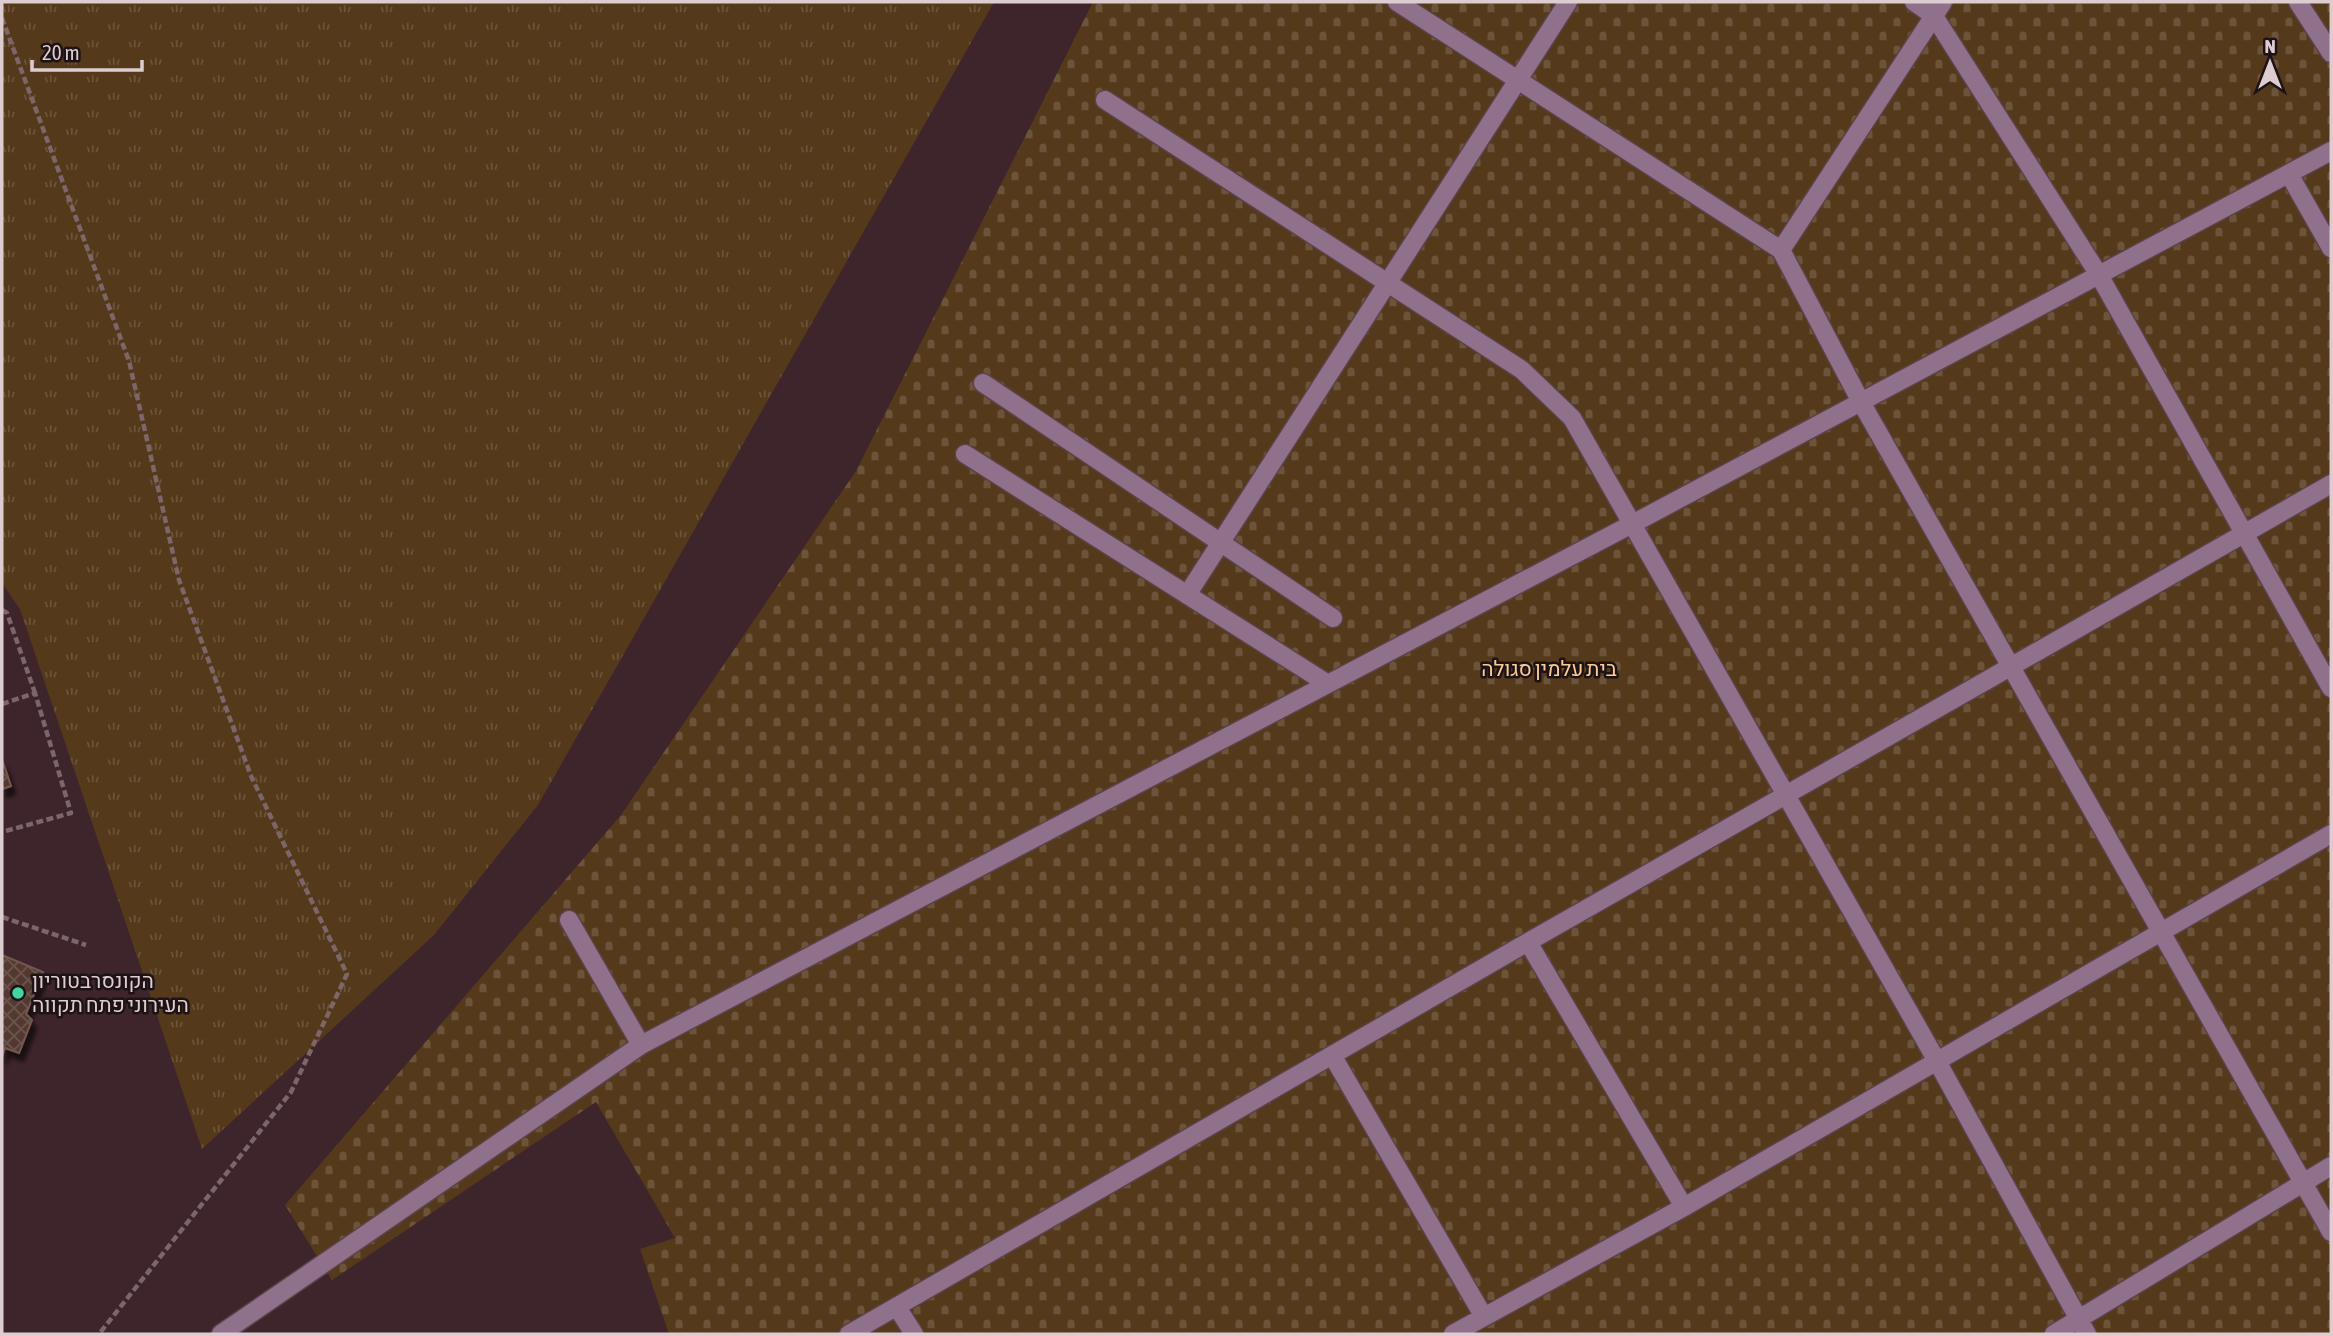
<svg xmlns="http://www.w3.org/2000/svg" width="2333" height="1336" font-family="'Asap Condensed',Heebo,sans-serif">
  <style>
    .grass { fill: url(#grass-tufts) }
    .cemetery { fill: url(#cemetery-stones) }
    .building { fill: url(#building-cross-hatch); stroke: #74574f; stroke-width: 2; filter: url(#shadow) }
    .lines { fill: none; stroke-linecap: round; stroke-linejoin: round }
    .minor-casing { stroke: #5b4349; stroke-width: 21 }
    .path { stroke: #7c666a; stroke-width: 4.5; stroke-dasharray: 7 3.5; stroke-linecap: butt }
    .minor { stroke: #90718c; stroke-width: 18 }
    .poi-dot { fill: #43d4a0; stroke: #1d1215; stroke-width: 2.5 }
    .labels { text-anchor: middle; stroke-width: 5; stroke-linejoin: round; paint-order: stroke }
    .park-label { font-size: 21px; fill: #fdc993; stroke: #1d1215 }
    .poi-label { font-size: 21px; fill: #decdd0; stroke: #1d1215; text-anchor: start }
  </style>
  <defs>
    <pattern id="grass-tufts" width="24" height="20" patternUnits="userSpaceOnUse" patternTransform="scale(1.75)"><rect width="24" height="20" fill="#54391a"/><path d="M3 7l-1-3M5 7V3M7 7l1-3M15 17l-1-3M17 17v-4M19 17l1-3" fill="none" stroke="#6c543a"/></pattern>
    <pattern id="cemetery-stones" width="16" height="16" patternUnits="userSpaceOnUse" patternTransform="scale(1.75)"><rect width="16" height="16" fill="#54391a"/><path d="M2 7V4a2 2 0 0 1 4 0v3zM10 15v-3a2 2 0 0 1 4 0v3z" fill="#6c543a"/></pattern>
    <pattern id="building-cross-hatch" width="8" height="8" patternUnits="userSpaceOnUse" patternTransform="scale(1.75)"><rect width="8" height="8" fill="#533931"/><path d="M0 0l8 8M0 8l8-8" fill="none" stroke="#6b544e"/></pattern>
    <filter id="shadow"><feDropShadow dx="4.5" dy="8" stdDeviation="2" flood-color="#0009"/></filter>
  </defs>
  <rect width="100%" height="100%" fill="#3e252b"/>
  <path class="grass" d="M2,2h992l-456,803 -104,130 -232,214 -182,-540 -18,-26z"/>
  <path class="cemetery" d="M1093,2h1238v1332h-1662l-29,-85 35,-11 -79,-136 -264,178 -47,-75 336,-390 235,-344z"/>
  <path class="building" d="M2,759l9,27 -9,3z
    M2,955l41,17 -17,42 6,6 -13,33 -14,-5 -3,9z"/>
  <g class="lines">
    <defs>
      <path id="minor" d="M1397,2l384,248 80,152 470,830
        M1914,2l20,14 165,259 232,413
        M2298,2l33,51
        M1105,100l417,270 50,48 366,645 149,271
        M2289,174l42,74
        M1781,250l162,-248
        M983,383l350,235
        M965,454l363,230
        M1187,595l381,-593
        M569,920l72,125
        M1528,942l156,265
        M1332,1055l152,262
        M897,1307l17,27
        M221,1334l420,-289 993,-522 697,-372
        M849,1334l679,-392 803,-458
        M1453,1334l231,-127 647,-373
        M2054,1334l277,-168"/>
    </defs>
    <use href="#minor" class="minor-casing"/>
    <path class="path" d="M2,18l127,343 50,219 72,196 96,198 -56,118 -192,242
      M2,610l5,3 28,80
      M2,704l33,-11 36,120 -69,19
      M2,917l84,28"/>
    <use href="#minor" class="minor"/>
  </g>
  <circle class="poi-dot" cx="18" cy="993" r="7"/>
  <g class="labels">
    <g class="park-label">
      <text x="1549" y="676">בית עלמין סגולה</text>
    </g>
    <g class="poi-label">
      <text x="32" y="988">הקונסרבטוריון<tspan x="32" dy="24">העירוני פתח תקווה</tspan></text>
    </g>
  </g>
  <rect width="2333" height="1336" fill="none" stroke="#decdd0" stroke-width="7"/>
  <g transform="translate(2270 63)" stroke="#1d1215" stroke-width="5" paint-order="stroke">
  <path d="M0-5L12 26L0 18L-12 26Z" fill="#decdd0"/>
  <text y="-10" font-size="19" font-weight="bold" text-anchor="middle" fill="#decdd0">N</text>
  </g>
  <path d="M32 60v10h110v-10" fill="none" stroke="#decdd0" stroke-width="3.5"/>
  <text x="42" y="60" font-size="21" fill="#decdd0" stroke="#1d1215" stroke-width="5" paint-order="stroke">20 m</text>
</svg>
